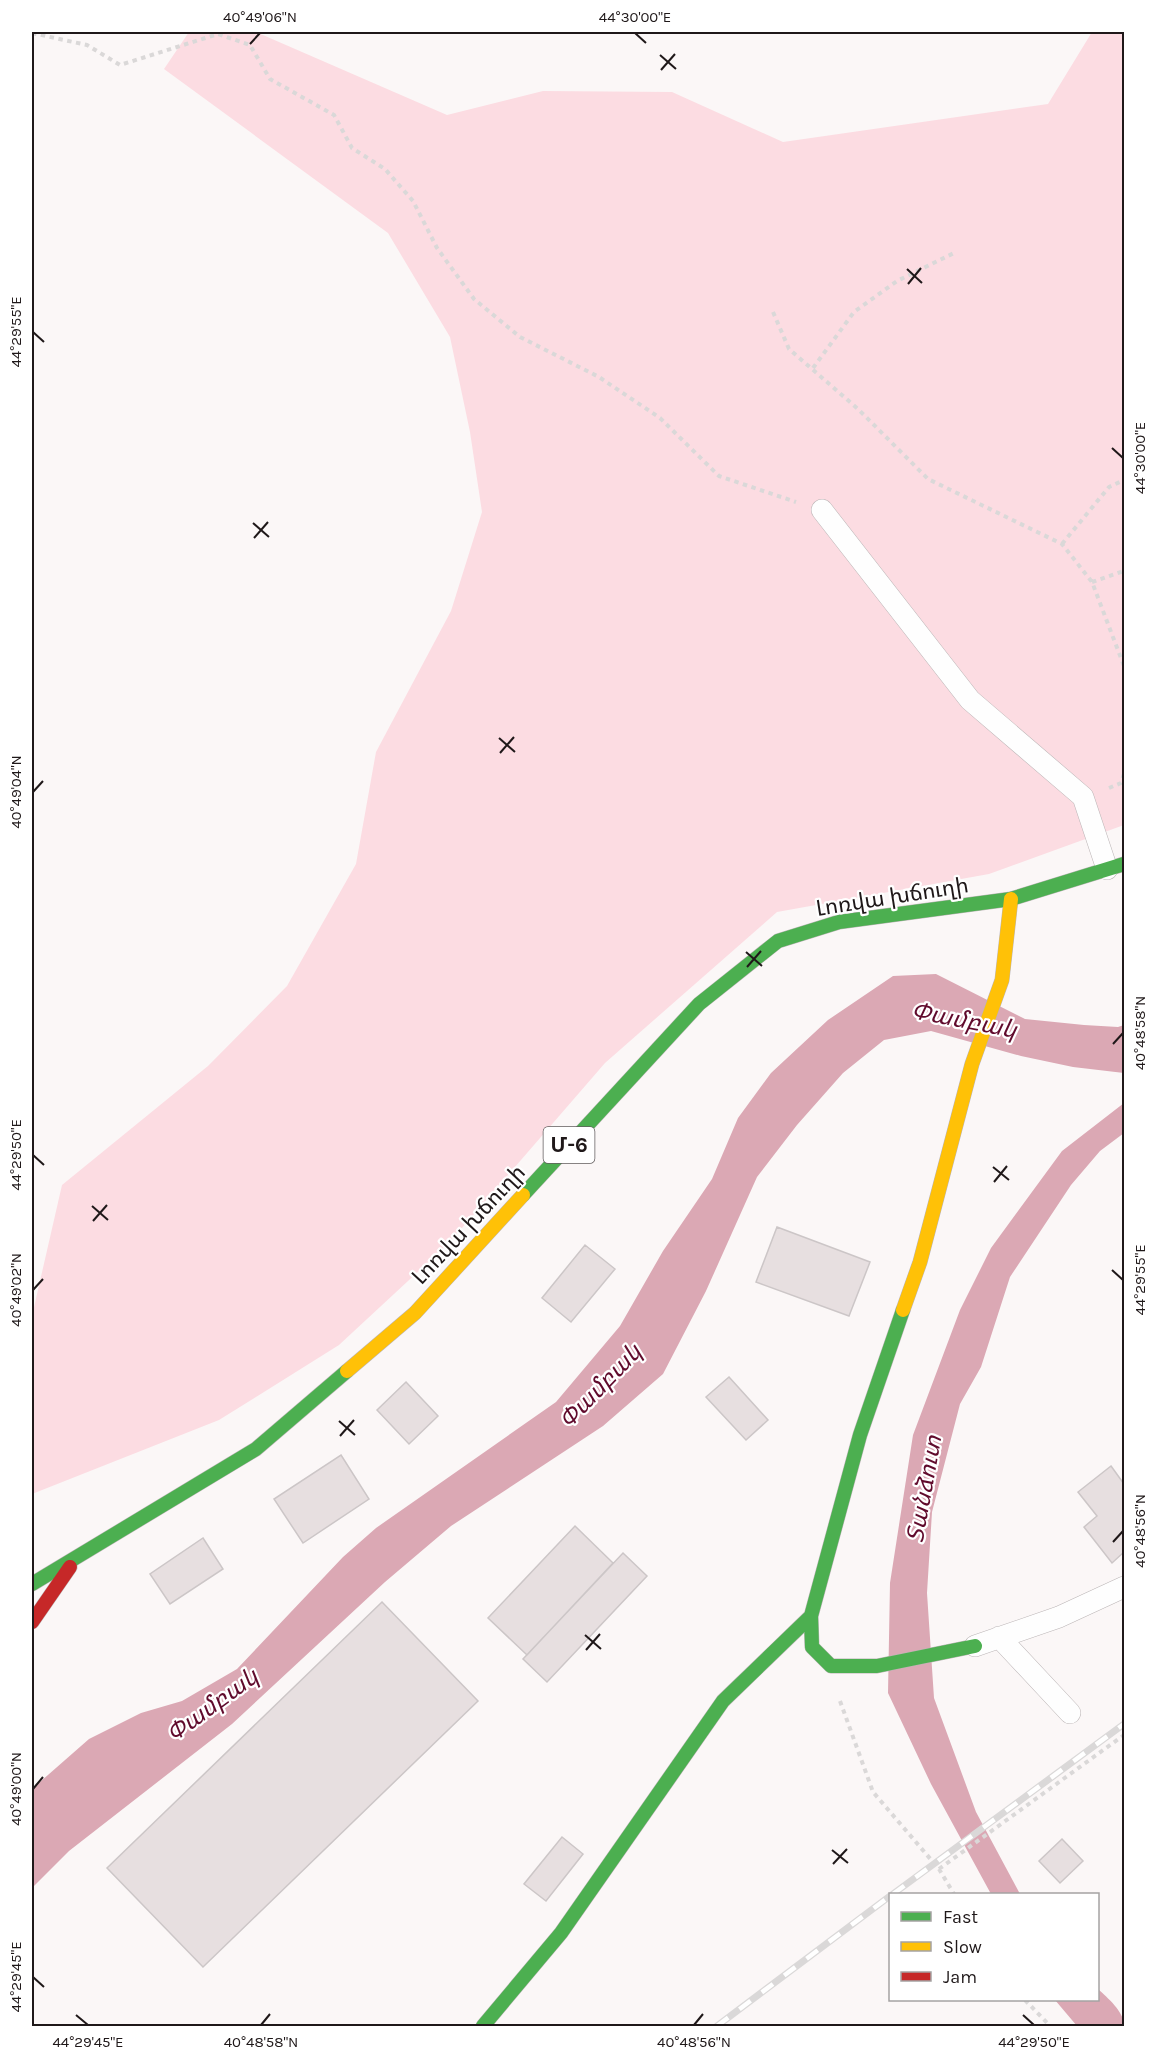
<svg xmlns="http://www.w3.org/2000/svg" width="1156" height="2058" font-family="Karla,'Noto Sans Armenian',sans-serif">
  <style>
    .green { fill: #fcdce2 }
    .water { fill: #dba8b4 }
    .building { fill: #e7dfe0; stroke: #ccc6c7; stroke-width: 1.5 }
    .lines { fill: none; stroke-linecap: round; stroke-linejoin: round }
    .lane-casing { stroke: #bbb5b6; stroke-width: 22 }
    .fast-casing { stroke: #bbb5b6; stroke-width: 15 }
    .slow-casing { stroke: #bbb5b6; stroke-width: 15 }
    .jam-casing { stroke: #bbb5b6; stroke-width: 15 }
    .path { stroke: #dad8d8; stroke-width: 4; stroke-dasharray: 4.5 4.5; stroke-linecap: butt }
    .lane { stroke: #fefefe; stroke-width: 21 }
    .fast { stroke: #4caf50; stroke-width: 14 }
    .slow { stroke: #ffc107; stroke-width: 14 }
    .jam { stroke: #c62828; stroke-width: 14 }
    .rail-casing { stroke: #dad8d8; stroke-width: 7 }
    .rail { stroke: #fff; stroke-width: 4.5; stroke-dasharray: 14; stroke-linecap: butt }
    .ticks { fill: none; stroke: #1f1819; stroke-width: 2 }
    .labels { text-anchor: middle; stroke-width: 4.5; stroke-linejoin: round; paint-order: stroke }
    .shield { fill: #fff; stroke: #625d5e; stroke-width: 1.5 }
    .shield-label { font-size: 21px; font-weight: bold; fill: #1f1819 }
    .street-label { font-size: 22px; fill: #1f1819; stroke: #fff }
    .water-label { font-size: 24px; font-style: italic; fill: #600a2c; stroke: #fff }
    .neatline { fill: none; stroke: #1f1819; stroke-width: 2 }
    .ticks-label { font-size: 15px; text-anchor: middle; fill: #1f1819 }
  </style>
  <rect width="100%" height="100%" fill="#fbf7f7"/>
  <path class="green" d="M189,32h67l191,83 96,-24 129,1 111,50 265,-38 44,-72h32v793l-135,49 -212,38 -172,151 -156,180 -110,102 -120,75 -187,74v-178l30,-131 146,-119 79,-80 69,-122 20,-112 75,-141 31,-99 -12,-80 -20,-95 -62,-104 -224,-164z"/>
  <path class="water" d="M936,974l89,45 59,6 34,2 6,-2v48l-51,-6 -52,-11 -90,-25 -47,9 -41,33 -46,52 -40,52 -51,114 -43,83 -60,52 -152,100 -66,56 -153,142 -163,127 -37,37v-99l57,-50 52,-26 41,-12 55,-32 106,-112 33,-29 180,-126 64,-76 43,-75 49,-72 26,-61 33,-45 57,-53 65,-44z
    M1124,1103v30l-24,18 -29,34 -61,92 -29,90 -21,37 -28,108 -5,81 7,105 42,114 44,82h-29l-60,-110 -43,-91 2,-110 23,-148 47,-125 31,-62 71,-97z
    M1098,1989c10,9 27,24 26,37h-47l-22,-26h43z"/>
  <path class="building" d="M777,1227l93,35 -21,54 -93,-34z
    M585,1245l30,24 -44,53 -29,-24z
    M729,1377l39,43 -22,20 -40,-43z
    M406,1382l32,34 -29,28 -32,-34z
    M341,1455l28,44 -66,44 -29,-44z
    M1111,1466l13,18v68l-12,11 -28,-36 13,-11 -19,-24z
    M575,1526l38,37 -86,92 -39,-37z
    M203,1538l20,31 -53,35 -20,-30z
    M623,1553l24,23 -100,106 -24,-23z
    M382,1602l96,99 -275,266 -96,-99z
    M562,1837l21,17 -37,47 -22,-17z
    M1062,1839l21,22 -23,22 -21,-22z"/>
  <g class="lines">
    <defs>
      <path id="lane" d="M822,510l148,190 113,97 24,72
        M999,1637l71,76
        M975,1646l84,-29 65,-30"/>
      <path id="fast" d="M523,1195l176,-191 79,-63 61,-19 172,-23 113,-35
        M903,1310l-43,125 -49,181 1,31 19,19h46l98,-20
        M32,1584l224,-135 91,-78
        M483,2026l78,-93 162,-232 88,-85"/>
      <path id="slow" d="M903,1310l17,-48 52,-198 30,-84 9,-81
        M347,1371l68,-58 108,-118"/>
      <path id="jam" d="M32,1622l38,-55"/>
    </defs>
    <use href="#lane" class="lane-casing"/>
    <use href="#fast" class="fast-casing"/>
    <use href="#slow" class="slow-casing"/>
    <use href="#jam" class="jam-casing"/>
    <path class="path" d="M32,33l55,12 33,20 98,-31 32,11 20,34 64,36 18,33 33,21 28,32 24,47 37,51 46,38 79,40 61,41 59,58 77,26
      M773,312l16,37 69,60 70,70 134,65 30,38 32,84
      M813,368l41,-56 43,-31 59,-29
      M1062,544l47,-57 15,-7
      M1092,582l32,-11
      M1109,788l12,-5 3,-9
      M840,1701l33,91 66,77 15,25
      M939,1869l185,-134
      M1025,2000l25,26"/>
    <use href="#lane" class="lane"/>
    <use href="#fast" class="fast"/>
    <use href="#slow" class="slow"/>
    <use href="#jam" class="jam"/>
    <defs>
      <path id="rail" d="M893,1894l231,-170
        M717,2026l173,-130"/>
    </defs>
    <use href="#rail" class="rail-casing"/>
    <use href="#rail" class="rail"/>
  </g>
  <path class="ticks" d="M635,33l11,10M250,44l10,-11M660,55l16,14M661,70l14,-16M907,269l15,14M908,284l13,-16M33,332l11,10M1112,448l11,10M253,523l16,14M254,538l14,-16M499,738l16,14M500,753l14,-16M33,792l10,-11M746,952l16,14M747,967l14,-16M1113,1044l10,-11M33,1155l11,10M993,1167l16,13M994,1182l13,-16M92,1206l16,14M93,1221l14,-16M1112,1270l11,10M33,1290l10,-11M339,1421l16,14M340,1436l14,-16M1113,1542l10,-11M585,1635l16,14M586,1650l14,-16M33,1789l10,-12M832,1850l16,13M833,1864l14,-15M33,1977l11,10M76,2015l12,10M1023,2015l11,10M261,2025l9,-11M694,2025l9,-11"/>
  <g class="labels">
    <rect class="shield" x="543.5" y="1127" width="51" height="36" rx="4.5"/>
    <g class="shield-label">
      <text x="569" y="1152">Մ-6</text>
    </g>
    <g class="street-label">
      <text transform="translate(892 896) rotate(-9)" y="8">Լոռվա խճուղի</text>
      <text transform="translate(468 1224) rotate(-47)" y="8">Լոռվա խճուղի</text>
    </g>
    <g class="water-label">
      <text transform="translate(964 1020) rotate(11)" y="8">Փամբակ</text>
      <text transform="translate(600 1386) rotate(-46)" y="8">Փամբակ</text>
      <text transform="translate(924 1489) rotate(-80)" y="8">Տանձուտ</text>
      <text transform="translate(212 1705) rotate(-36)" y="8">Փամբակ</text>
    </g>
  </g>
  <rect width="1156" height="2058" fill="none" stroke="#ffffff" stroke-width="66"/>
  <rect x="889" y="1893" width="210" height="108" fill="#ffffff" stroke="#a5a3a3" stroke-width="1.5"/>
  <rect x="901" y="1912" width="30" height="9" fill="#4caf50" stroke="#a5a3a3" stroke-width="1.5"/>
  <text x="943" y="1923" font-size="18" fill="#1f1819">Fast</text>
  <rect x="901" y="1942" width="30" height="9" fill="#ffc107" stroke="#a5a3a3" stroke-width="1.5"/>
  <text x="943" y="1953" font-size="18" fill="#1f1819">Slow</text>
  <rect x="901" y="1972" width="30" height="9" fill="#c62828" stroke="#a5a3a3" stroke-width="1.5"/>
  <text x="943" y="1983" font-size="18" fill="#1f1819">Jam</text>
  <rect x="33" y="33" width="1090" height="1992" class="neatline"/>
  <g class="ticks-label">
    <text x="260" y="22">40°49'06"N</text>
    <text x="635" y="22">44°30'00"E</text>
    <text transform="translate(16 332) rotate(-90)" y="5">44°29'55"E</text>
    <text transform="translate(1140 458) rotate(-90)" y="5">44°30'00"E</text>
    <text transform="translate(16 792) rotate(-90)" y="5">40°49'04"N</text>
    <text transform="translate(1140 1033) rotate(-90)" y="5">40°48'58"N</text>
    <text transform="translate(16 1155) rotate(-90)" y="5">44°29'50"E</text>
    <text transform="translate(1140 1280) rotate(-90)" y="5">44°29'55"E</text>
    <text transform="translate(16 1290) rotate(-90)" y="5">40°49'02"N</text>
    <text transform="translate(1140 1531) rotate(-90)" y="5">40°48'56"N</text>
    <text transform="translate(16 1789) rotate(-90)" y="5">40°49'00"N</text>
    <text transform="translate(16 1977) rotate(-90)" y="5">44°29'45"E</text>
    <text x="88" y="2047">44°29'45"E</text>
    <text x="261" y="2047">40°48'58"N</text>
    <text x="694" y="2047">40°48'56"N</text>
    <text x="1034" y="2047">44°29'50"E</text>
  </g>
</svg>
